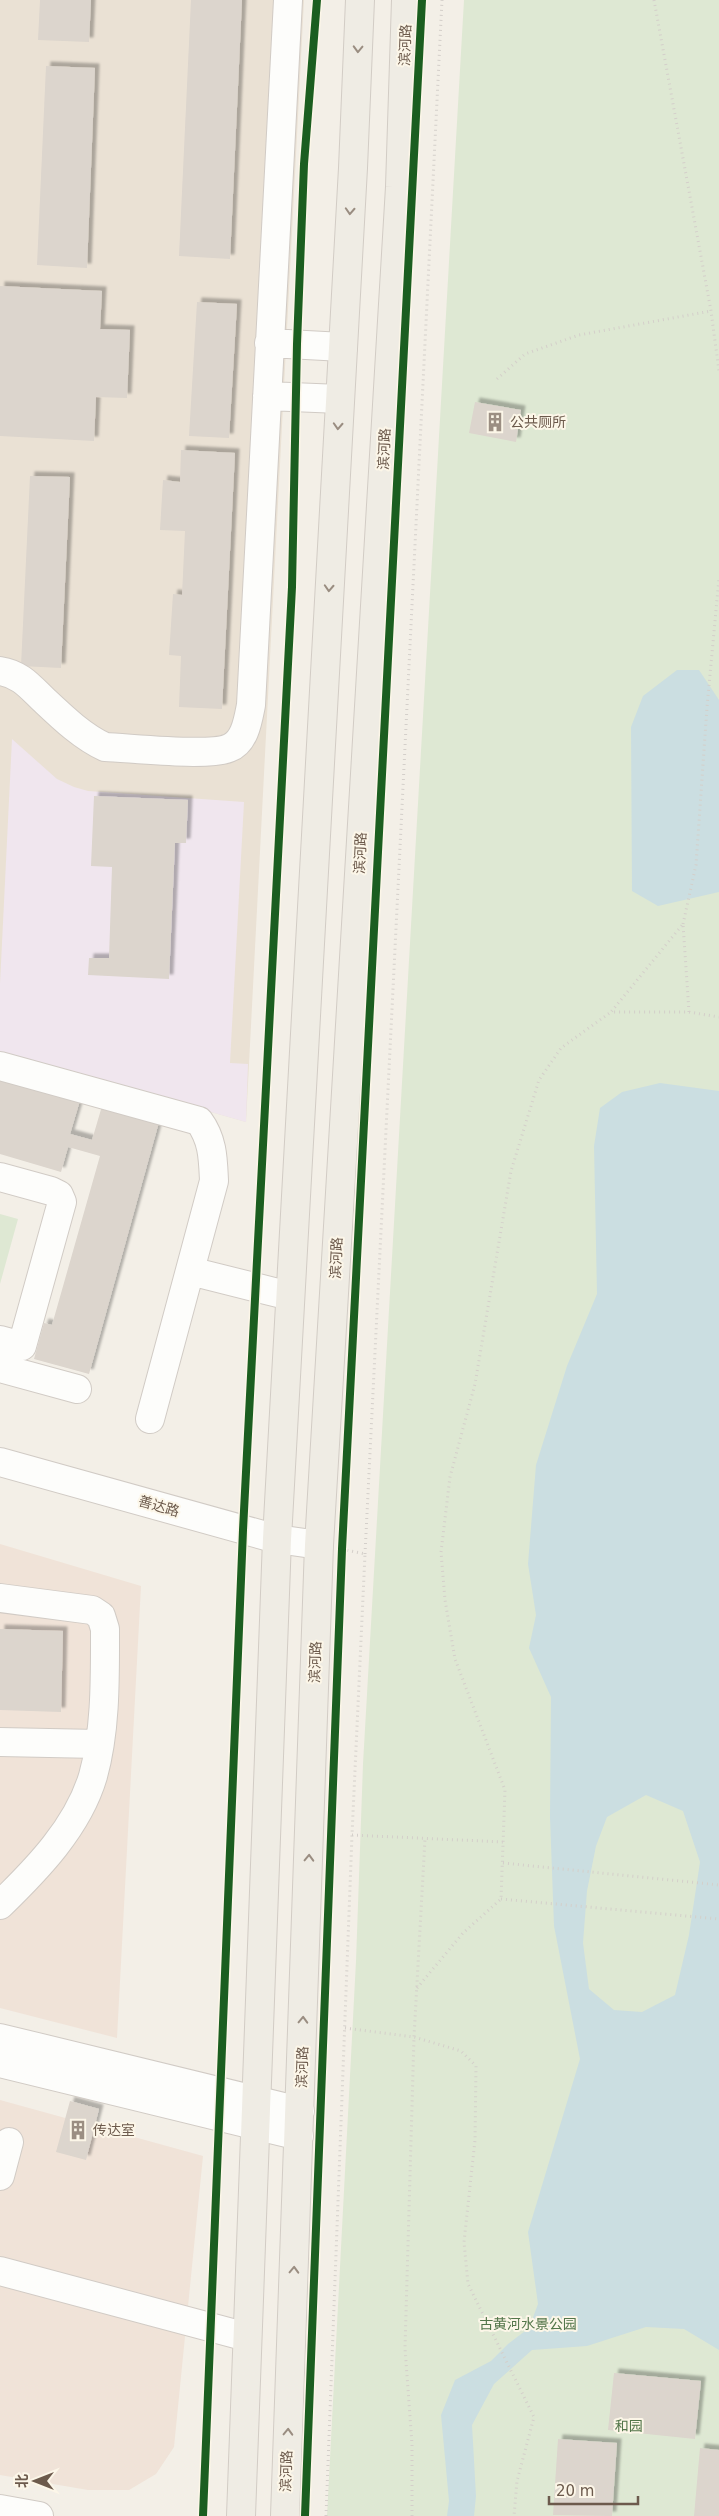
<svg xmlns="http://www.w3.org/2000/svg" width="719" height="2516" font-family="'DejaVu Sans','Noto Sans SC',sans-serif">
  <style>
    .residential { fill: #eae1d4 }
    .commercial { fill: #f0e3d8 }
    .education { fill: #f0e6ee }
    .green { fill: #dee8d3 }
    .water { fill: #cbdee1; fill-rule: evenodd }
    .building { fill: #dcd5cd; filter: url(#shadow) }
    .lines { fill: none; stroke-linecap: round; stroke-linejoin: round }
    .minor-casing { stroke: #d1cbc5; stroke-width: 30 }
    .major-casing { stroke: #d2ccc5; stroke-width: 30 }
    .path { stroke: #d4cfca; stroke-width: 3; stroke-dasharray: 1 4; stroke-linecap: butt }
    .minor { stroke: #fdfdfb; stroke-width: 28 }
    .major { stroke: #efece4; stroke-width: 28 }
    .cycleway-casing { stroke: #fcf6e8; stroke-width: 11 }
    .cycleway { stroke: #1b5e20; stroke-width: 8 }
    .oneway { stroke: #9a8d81 }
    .labels { text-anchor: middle; stroke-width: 4; stroke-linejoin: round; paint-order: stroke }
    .street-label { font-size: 14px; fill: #6c5a4c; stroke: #fcf6e8 }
    .poi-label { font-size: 14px; fill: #6c5a4c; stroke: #fcf6e8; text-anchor: start }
    .park-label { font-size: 14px; fill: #53764a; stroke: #fcf6e8 }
  </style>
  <defs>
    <filter id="shadow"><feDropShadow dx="4.5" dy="-4.5" stdDeviation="1" flood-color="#0004"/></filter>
  </defs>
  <rect width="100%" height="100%" fill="#f3efe7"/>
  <path class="residential" d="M0,0h304l-58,1122 -246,-70z"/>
  <path class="commercial" d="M0,1544l141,42 -24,452 -117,-30z
    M0,2100l203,56 -29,291 -18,27 -27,16h-41l-88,-15z"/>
  <path class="education" d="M12,739l45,40 17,8 14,4 156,11 -14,261 18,1 -2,58 -246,-70v-68z"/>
  <path class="green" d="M464,0h255v2516h-392l29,-555 7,-197z
    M0,1214l18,5 -18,65z"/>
  <path class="water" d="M677,670h22l20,30v192l-61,14 -26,-15 -1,-164 12,-31z
    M660,1083l59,8v1259l-35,-21 -38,-2 -59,19 -55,4 -38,34 -22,41 4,71 -2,20h-27l2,-15 -8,-86 14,-35 36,-19 17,-17 21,-16 9,-24 -10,-72 52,-173 -26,-133 -4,-109 1,-120 -22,-49 7,-33 -8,-51 8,-99 31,-99 30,-72 -3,-148 6,-38 22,-16zM646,1795l37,16 17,51 -11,73 -14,60 -33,17 -28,-2 -25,-21 -6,-46 4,-52 9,-45 11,-29z"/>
  <path class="building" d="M40,0h51l-2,42 -51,-2z
    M191,0h51l-12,259 -51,-3z
    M46,66l49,2 -8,200 -50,-3z
    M0,286l102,5 -2,38 30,1 -3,68 -31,-1 -2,44 -94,-5z
    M197,302l40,2 -8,134 -40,-2z
    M475,402l46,8 -5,32 -47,-9z
    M181,450l54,3 -13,256 -43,-2 2,-51 -12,-1 4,-61 9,1 3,-64 -25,-1 3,-50 17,2z
    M30,476l40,1 -9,191 -40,-2z
    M94,796l94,4 -2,43h-11l-6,136 -81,-4 1,-17h20l3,-91 -21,-1z
    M0,1074l81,23 -11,37 22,6 10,-34 57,16 -70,252 -55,-15 10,-36 8,2 48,-169 -32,-9 -7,25 -61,-18z
    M0,1629l63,2 -2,81 -61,-2z
    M70,2101l29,8 -13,51 -30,-8z
    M614,2373l87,8 -6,58 -87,-9z
    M558,2439l59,4 -5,73 -59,-1z
    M700,2448l19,2v66h-25z"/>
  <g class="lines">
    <defs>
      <path id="minor" d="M269,343l74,4
        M267,396l73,3
        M0,671c21,3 31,17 45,30 18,17 38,36 60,46 26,1 103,10 124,1 16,-6 19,-28 22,-43l37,-705
        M0,1066l199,55c14,19 14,38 15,60l-64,238
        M0,1177l51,14 8,4 3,7 -40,144 -22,-6
        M190,1271l100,25
        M0,1368l77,21
        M0,1462l277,77 42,6
        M0,1598l92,12 9,6 4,13c0,48 1,101 -12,147 -15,51 -56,93 -93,129
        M0,1742l98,2
        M0,2038l300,73
        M0,2063l299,73
        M0,2176l9,-34
        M0,2271l247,66
        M0,2509l39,7"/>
      <path id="major" d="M241,2516l36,-977 76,-1371 7,-168
        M285,2516l34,-971 81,-1358 6,-187"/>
    </defs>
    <use href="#minor" class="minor-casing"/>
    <use href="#major" class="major-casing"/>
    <path class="path" d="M654,0l57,311 8,60
      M497,379l28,-25 54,-19 132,-24
      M683,924l13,-59 11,-158 12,-129
      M689,1012l-6,-88 -72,88h78l30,5
      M365,1554l77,-1554
      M352,1835l151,7
      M503,1863l216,22
      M501,1899l218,20
      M417,1988l46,-55 38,-34 4,-109 -50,-131 -10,-59 -4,-48 9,-75 25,-93 36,-213 28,-91 22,-32 50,-36
      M345,2028l69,9 47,14 15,15 -1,74 -11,102 4,42 66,133 -17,64 -3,35
      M326,2516l26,-681 13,-281 -19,-4
      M412,2516v-72l-7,-96 9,-311 11,-198"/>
    <use href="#minor" class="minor"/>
    <use href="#major" class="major"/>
    <defs>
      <path id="cycleway" d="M203,2516l40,-986 49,-943 5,-243 7,-180 13,-164
        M305,2516l37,-967 80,-1549"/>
    </defs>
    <use href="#cycleway" class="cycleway-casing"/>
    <use href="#cycleway" class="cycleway"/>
  </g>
  <defs><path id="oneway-chevron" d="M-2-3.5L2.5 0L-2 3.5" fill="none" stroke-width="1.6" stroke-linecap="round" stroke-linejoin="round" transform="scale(1.25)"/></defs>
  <g class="oneway">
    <use href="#oneway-chevron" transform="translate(358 49) rotate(92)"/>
    <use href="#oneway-chevron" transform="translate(350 211) rotate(93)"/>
    <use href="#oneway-chevron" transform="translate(338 426) rotate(93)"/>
    <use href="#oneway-chevron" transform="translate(329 588) rotate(93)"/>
    <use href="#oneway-chevron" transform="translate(309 1858) rotate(-88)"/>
    <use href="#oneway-chevron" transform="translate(303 2020) rotate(-88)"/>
    <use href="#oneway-chevron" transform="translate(294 2270) rotate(-88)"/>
    <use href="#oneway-chevron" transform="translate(288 2432) rotate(-88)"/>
  </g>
  <defs>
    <symbol id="building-bare" viewBox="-9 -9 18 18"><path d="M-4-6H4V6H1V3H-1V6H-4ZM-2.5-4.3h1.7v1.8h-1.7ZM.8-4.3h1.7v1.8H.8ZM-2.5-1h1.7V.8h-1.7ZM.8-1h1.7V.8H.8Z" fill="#9b8e82" stroke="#fcf6e8" stroke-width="2.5" paint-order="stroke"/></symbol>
  </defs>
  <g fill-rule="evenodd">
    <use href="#building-bare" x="481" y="408" width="28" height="28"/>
    <use href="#building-bare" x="64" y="2116" width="28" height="28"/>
  </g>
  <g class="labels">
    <g class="street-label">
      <text transform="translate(405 45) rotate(-88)" y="5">滨河路</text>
      <text transform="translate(384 449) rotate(-87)" y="5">滨河路</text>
      <text transform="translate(360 853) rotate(-87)" y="5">滨河路</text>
      <text transform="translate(336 1258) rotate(-87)" y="5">滨河路</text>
      <text transform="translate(159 1506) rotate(16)" y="5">善达路</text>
      <text transform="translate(315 1662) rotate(-88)" y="5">滨河路</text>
      <text transform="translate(302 2067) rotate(-88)" y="5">滨河路</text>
      <text transform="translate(286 2471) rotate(-88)" y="5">滨河路</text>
    </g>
    <g class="poi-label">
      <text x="510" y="427">公共厕所</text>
      <text x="93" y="2135">传达室</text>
    </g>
    <g class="park-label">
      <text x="528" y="2329">古黄河水景公园</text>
      <text x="629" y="2431">和园</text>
    </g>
  </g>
  <g transform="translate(35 2481) rotate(270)" stroke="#fcf6e8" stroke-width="4" paint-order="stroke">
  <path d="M0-4L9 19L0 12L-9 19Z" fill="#6c5a4c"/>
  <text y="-8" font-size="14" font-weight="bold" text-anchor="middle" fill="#6c5a4c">北</text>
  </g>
  <path d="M549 2496v8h89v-8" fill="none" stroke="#6c5a4c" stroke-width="2.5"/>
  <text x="556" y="2496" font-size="15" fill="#6c5a4c" stroke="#fcf6e8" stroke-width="4" paint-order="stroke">20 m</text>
</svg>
